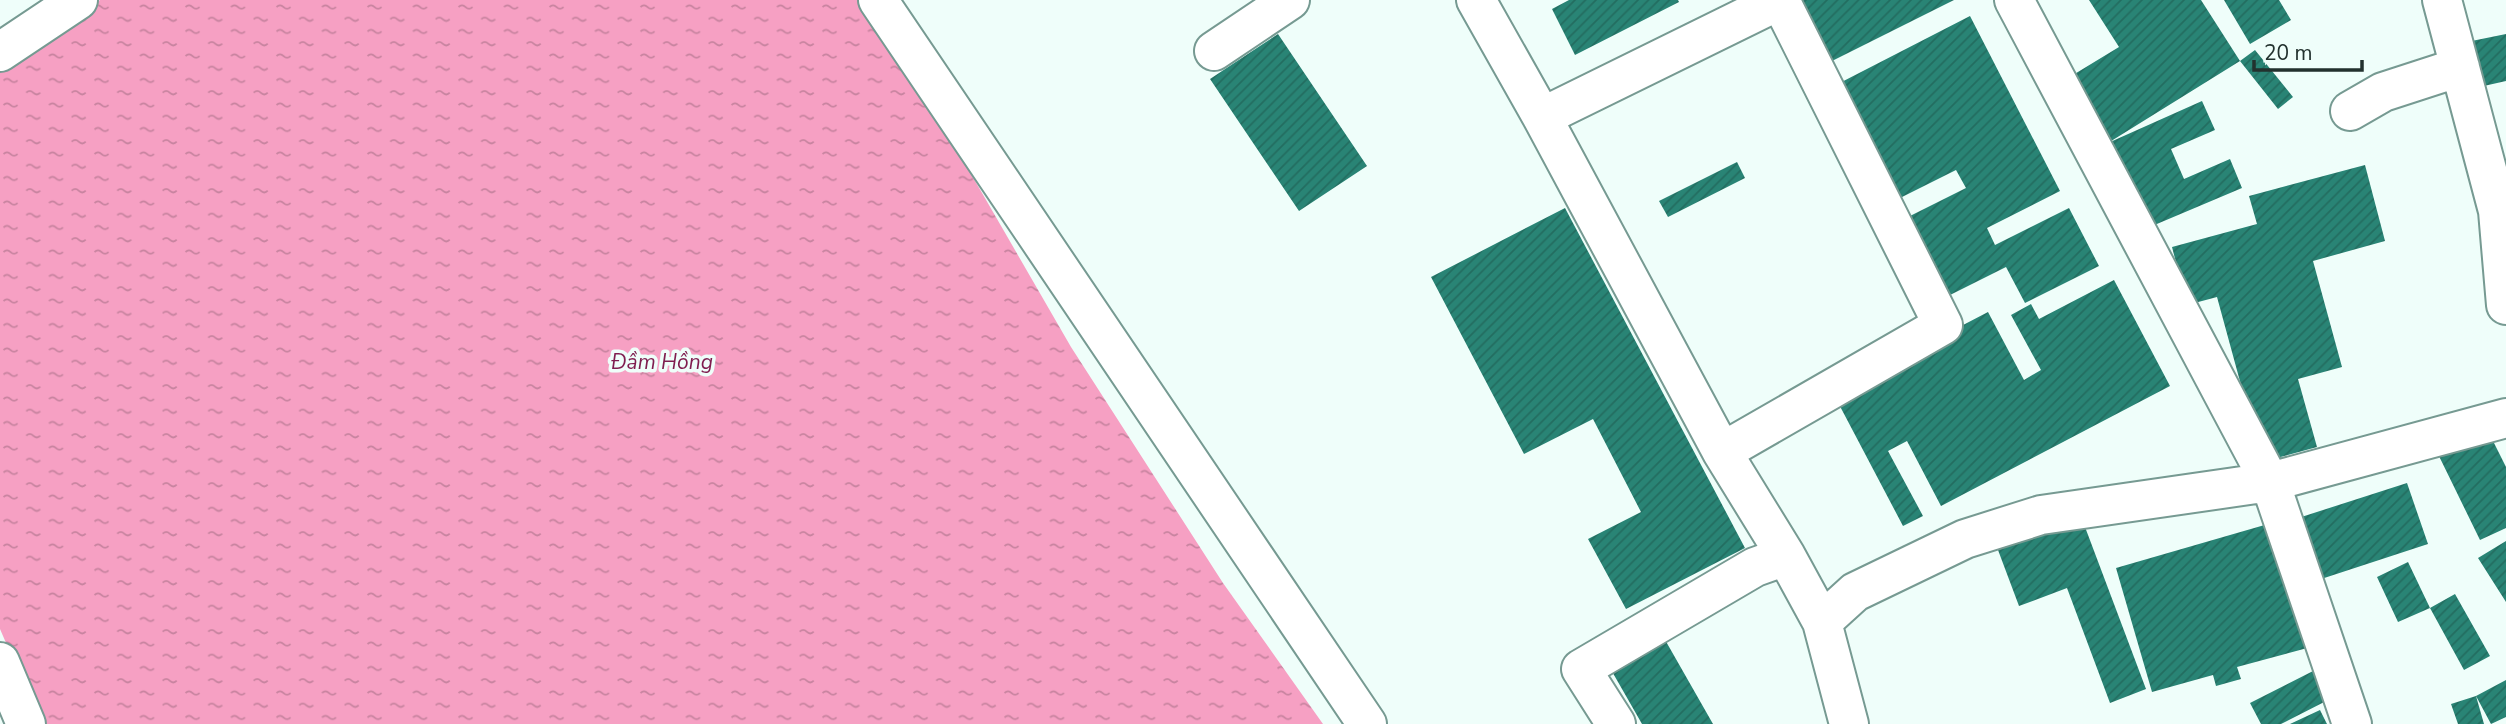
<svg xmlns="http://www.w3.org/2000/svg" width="2506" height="724" font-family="'Nunito Sans',sans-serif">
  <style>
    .water { fill: url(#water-ripples) }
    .building { fill: url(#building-hatch) }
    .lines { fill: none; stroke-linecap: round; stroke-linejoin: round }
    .minor-casing { stroke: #769a92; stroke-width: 42 }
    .minor { stroke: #fff; stroke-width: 38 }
    .labels { text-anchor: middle; stroke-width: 7; stroke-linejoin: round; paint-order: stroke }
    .water-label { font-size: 21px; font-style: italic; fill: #7f1d4f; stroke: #effefa }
  </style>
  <defs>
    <pattern id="water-ripples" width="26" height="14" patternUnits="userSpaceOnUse" patternTransform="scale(1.75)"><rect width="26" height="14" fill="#f6a0c3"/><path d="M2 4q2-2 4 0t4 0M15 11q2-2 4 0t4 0" fill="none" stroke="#c7839f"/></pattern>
    <pattern id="building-hatch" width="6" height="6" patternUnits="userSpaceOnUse" patternTransform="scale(1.75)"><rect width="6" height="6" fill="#298475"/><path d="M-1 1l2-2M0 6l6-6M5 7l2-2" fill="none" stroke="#236d60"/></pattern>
  </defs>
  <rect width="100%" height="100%" fill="#effefa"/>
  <path class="water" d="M100,0h760l107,167 104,180 152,236 100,141h-1282l-41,-95v-558z"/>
  <path class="building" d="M1569,0h109l1,2 -104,53 -23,-46z
    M1783,0h171l-136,68z
    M2089,0h112l39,61 -132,82 -40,-65 51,-31z
    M2224,0h55l12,20 -41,24z
    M1970,16l90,175 -73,37 8,17 74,-37 30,58 -74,37 -19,-36 -68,34 -34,-82 62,-31 -10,-18 -68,34 -60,-115z
    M1278,34l89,132 -68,45 -89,-132z
    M2506,34v47l-40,9 -9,-46z
    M2255,50l38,47 -15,12 -38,-48z
    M2202,101l13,29 -44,19 13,30 46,-20 12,29 -97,41 -37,-86z
    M1737,162l8,16 -77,39 -9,-16z
    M2365,165l20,76 -72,20 29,106 -44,12 19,68 -55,15 -45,-165 -30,8 -15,-58 85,-23 -8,-28z
    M1565,208l180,340 -119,61 -38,-70 53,-27 -48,-93 -69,35 -93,-177z
    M2114,280l56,106 -229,120 -34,-65 -19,10 35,65 -20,10 -70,-133 155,-81 36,68 17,-10 -30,-55 20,-11 8,15z
    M2487,429l19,38v61l-26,12 -43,-88z
    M2407,483l21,61 -116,38 -20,-62z
    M2082,519l64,170 -36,14 -43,-115 -48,18 -21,-56z
    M2275,522l36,125 -74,20 4,12 -25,7 -3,-11 -61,17 -36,-124z
    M2506,541v61l-28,-44z
    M2408,562l22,46 -32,14 -21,-45z
    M2455,594l35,62 -26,14 -34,-62z
    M1664,638l49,86h-71l-32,-56z
    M2319,668l15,29 -53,27h-20l-11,-21z
    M2506,680v37l-15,7 -15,-28 8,28h-26l-7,-20 25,-8z
    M2320,710l7,14h-37z"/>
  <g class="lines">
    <defs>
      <path id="minor" d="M878,0l489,724
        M1476,0l66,117 180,335 64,104 36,66 27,102
        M2014,0l256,482 82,242
        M2442,0l56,211 8,94
        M1214,51l76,-51
        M0,52l78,-52
        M2350,111l33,-19 77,-25
        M1542,117l238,-117
        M1722,452l221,-127 -163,-325
        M1822,622l33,-30 110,-53 76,-24 229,-33 236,-64
        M0,662l26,62
        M1616,724l-35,-55 174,-102 31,-11"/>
    </defs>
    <use href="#minor" class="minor-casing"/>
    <use href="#minor" class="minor"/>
  </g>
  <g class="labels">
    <g class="water-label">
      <text x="662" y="369">Đầm Hồng</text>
    </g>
  </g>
  <path d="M2254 60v10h108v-10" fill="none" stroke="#22312e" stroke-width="3.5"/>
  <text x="2264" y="60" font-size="21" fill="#22312e" stroke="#effefa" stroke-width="5" paint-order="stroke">20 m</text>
</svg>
